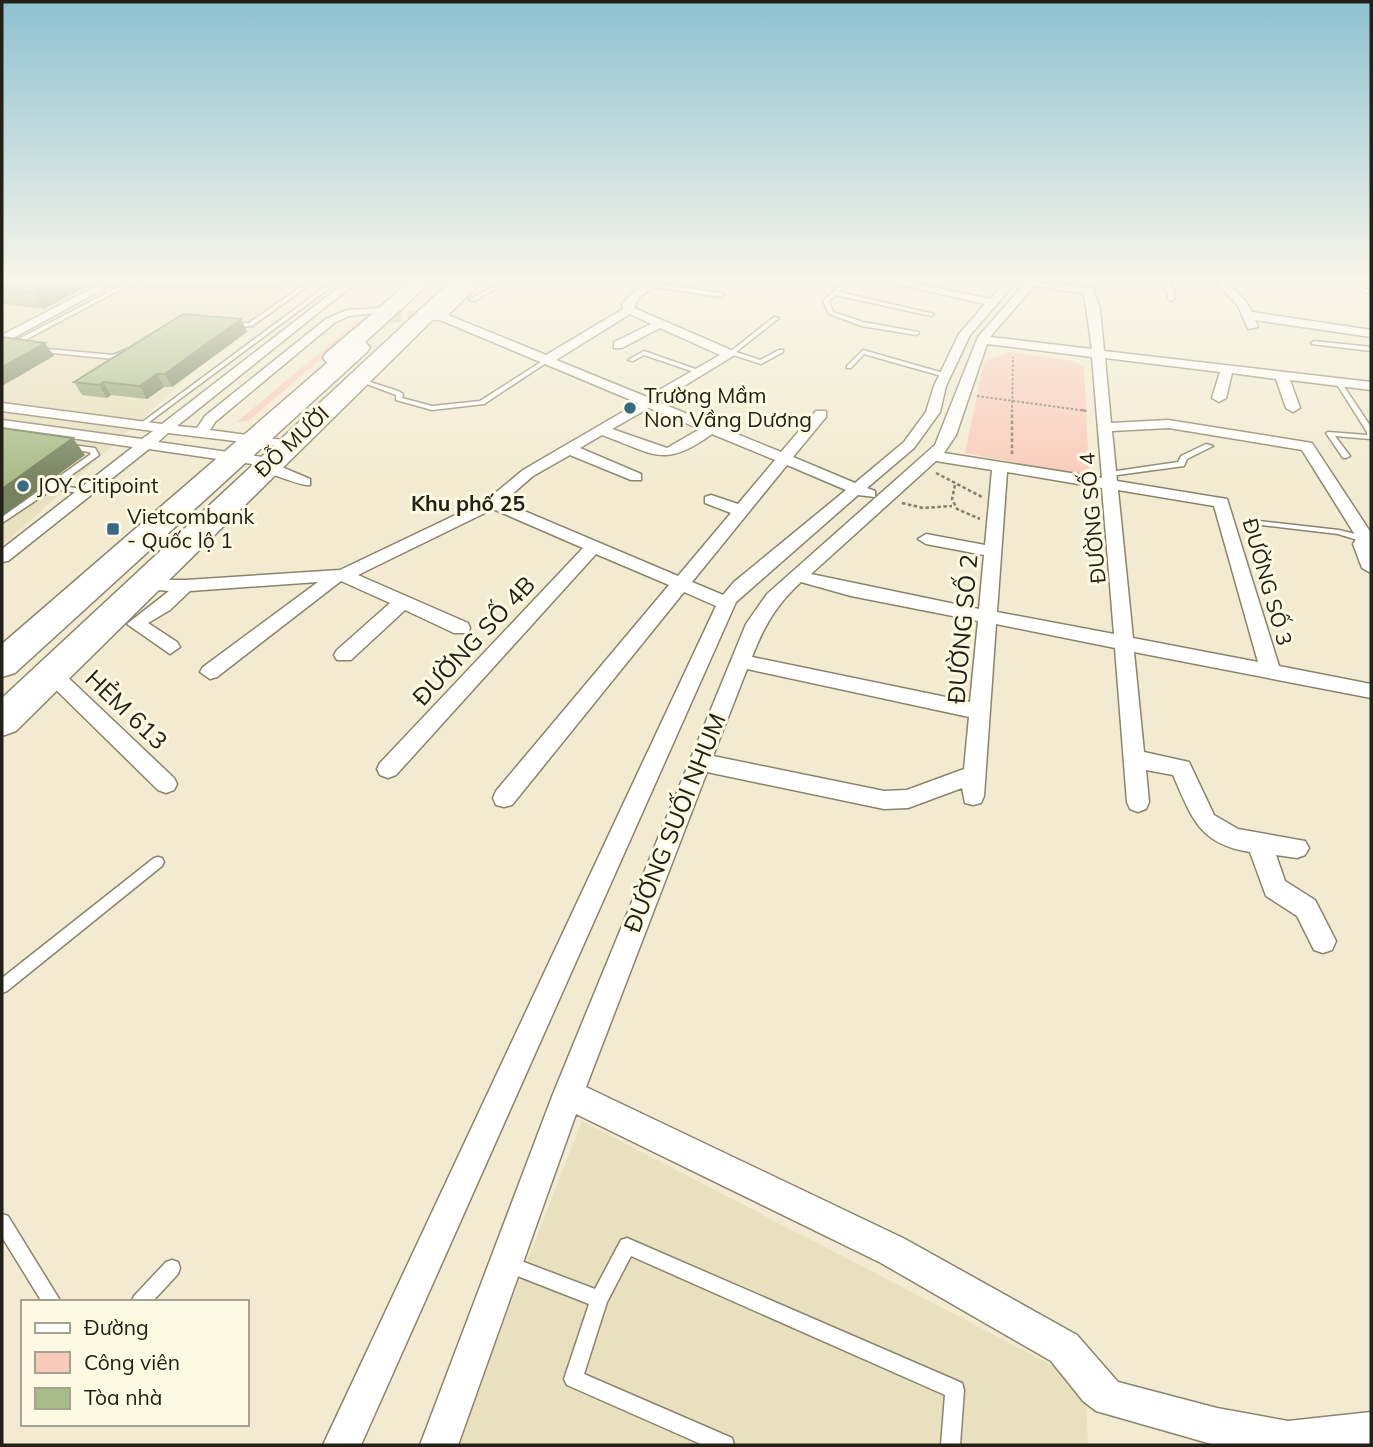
<svg xmlns="http://www.w3.org/2000/svg" width="1373" height="1447" font-family="Mulish,sans-serif">
  <style>
    .built { fill: #e8e0be }
    .green { fill: #facbbb }
    .lines { fill: none; stroke-linecap: round; stroke-linejoin: round }
    .street-tunnel { stroke: #c9c2ac; stroke-width: 12; stroke-dasharray: 12 6; stroke-linecap: butt }
    .lane-casing { stroke: #8a846c; stroke-width: 3 }
    .street-casing { stroke: #8a846c; stroke-width: 3 }
    .highway-casing { stroke: #8a846c; stroke-width: 3 }
    .path-far1 { stroke: #827d6c; stroke-width: 2; stroke-dasharray: 2.5 2; stroke-linecap: butt }
    .path { stroke: #827d6c; stroke-width: 2.5; stroke-dasharray: 3.5 2.5; stroke-linecap: butt }
    .lane { fill: #fff; fill-rule: evenodd }
    .street { fill: #fff; fill-rule: evenodd }
    .highway { fill: #fff; fill-rule: evenodd }
    .wall { fill: #91a174 }
    .shaded-wall { fill: #76835e }
    .building { fill: #a9bb87; stroke: #76835e; stroke-width: 2 }
    .poi-dot { fill: #366a86; stroke: #fef9e3; stroke-width: 2.5 }
    .labels { text-anchor: middle; stroke-width: 6; stroke-linejoin: round; paint-order: stroke }
    .far-poi-label { font-size: 21px; fill: #232017; stroke: #fef9e3; text-anchor: start }
    .far-street-label { font-size: 21px; fill: #232017; stroke: #fef9e3 }
    .far-neighbourhood-label { font-size: 21px; font-weight: bold; fill: #232017; stroke: #fef9e3 }
    .street-label { font-size: 24px; fill: #232017; stroke: #fef9e3 }
  </style>
  <rect width="100%" height="100%" fill="#f2ebd1"/>
  <path class="built" d="M2,281h297l-11,6 -286,259z
    M582,1121l503,261 3,63h-633z"/>
  <path class="green" d="M358,320l8,1 -118,100 -11,1z
    M1009,352l64,9 11,6 5,102 -12,5 -112,-21 19,-91z"/>
  <g class="lines">
    <path class="street-tunnel" d="M372,315l59,3"/>
    <defs>
      <path id="lane" d="M130,281h6l-120,64 -1,4 -5,-1 1,-5z
        M309,281h6l-63,45 -20,2 -3,-2 3,-2 17,-1z
        M333,281h6l-194,144h-4v-2z
        M504,281h6l-36,20 -5,-1z
        M845,281h6l-12,11 95,22 -3,2 -95,-21 -7,6 4,11 30,10 55,10 1,1 -3,2 -54,-9 -33,-12 -6,-13z
        M1168,281h5l-3,6 4,3v9l-3,2 -3,-2v-8l-4,-3z
        M651,283l70,10 3,2 -3,2 -72,-11z
        M1364,289l7,1v4l-9,-2z
        M774,317l5,1 -43,34 24,8 19,-10h4v2l-22,12 -31,-10v-2z
        M1314,341l57,6v4l-59,-7 -1,-1z
        M36,348l77,7 14,-6 3,2 -16,8 -80,-8 -1,-1z
        M863,350l84,24 1,1 -3,2 -81,-23 -13,14h-4v-2z
        M644,351l60,21 1,1 -5,1 -56,-19 -11,6 -5,-1z
        M547,358l3,2 -1,1 -65,43 -52,6 -36,-10v-5l-40,-15 5,-1 37,12 5,3 -1,4 30,8 48,-5z
        M1339,381l2,1 30,45 -1,12 -35,-3 15,20 -4,2h-3l-17,-25 2,-1 39,3v-3l-31,-49z
        M64,444l31,4 4,7 -41,30 28,5v4l-33,-5 -51,34v-6l89,-63 -2,-2 -25,-4z
        M1206,444l7,2 -26,13 -3,7 -74,10 -4,-2 4,-2 68,-10 3,-6z
        M1249,520l90,10 28,7 1,2 -4,3 -26,-8 -86,-10h-3z
        M158,857l4,1 2,4 -2,4 -155,125 -5,2v-15l152,-120z
        M2,1214l6,2 53,86h-19l-40,-65z
        M627,1238l335,145 2,7 -4,55h-19l4,-50 -314,-139 -24,46 -23,72 148,64 2,7h-31l-136,-60 -3,-6 25,-75 -87,-34 -2,-6 2,-6 6,-2 87,33 26,-49z
        M172,1260l6,2 2,6 -2,6 -26,28h-21l3,-6 32,-34z"/>
      <path id="street" d="M106,281h12l-116,63v-9z
        M347,281h11l-181,145 20,2 8,-12 121,-97 21,-9 36,-2v4l-34,4 -15,7 -119,99 -5,8 80,11 7,4 -2,3 -127,-15 -10,9 119,17v6l33,14v6c-8,2 -44,-14 -57,-17l-1,-4 -103,-15 -141,112 -6,1v-13l131,-102 -131,-19v-8l140,19 11,-8 -151,-20v-8l160,21z
        M472,281h11l-35,34 98,40 77,-46 -1,-5c11,-14 25,-23 43,-23l-26,16 -5,11 104,45 -80,49 123,50 35,-41h10v6l-33,40 62,26 49,-41 22,-30 8,-26 25,-52 26,-30 -101,-23h19l87,18 17,-18h10l-47,54 -24,51 -6,26 -26,36 -47,40 8,3v6l-17,-2 -122,107 -375,843h-38l393,-839 -32,-14 -172,213 -8,2 -8,-2 -3,-7 3,-7 173,-206 -73,-31 -200,221 -8,3 -8,-3 -3,-6 3,-6 203,-215 -90,-39 -135,66 110,48 2,5 -2,5h-14l-49,-23 -54,50h-14l-3,-5 3,-5 53,-47 -49,-22 -124,96 -7,2 -10,-7 3,-5 115,-85 -128,9 -20,19 -22,13 29,19 3,5 -10,7 -43,-30 42,-33 -31,-3 -3,-4 3,-4h48l154,-10 147,-70 36,-30 115,-67 -198,-83h-13l-2,-2 6,-6h8zM630,314l21,10 -37,18v6h8l38,-20 60,27 -73,42 -91,-37zM649,408l51,21 -33,19 -55,-19zM712,434l63,26 -37,44 -27,-9 -6,2v6l26,10 -53,63 -175,-74 30,-26 37,-21 61,25h10v-6l-61,-26 22,-13c53,19 61,34 110,-1zM787,465l59,25 -112,92 -11,13 -31,-13z
        M1027,281l66,7 7,21 4,42 267,31v8l-81,-10 10,28 -7,4 -7,-4 -10,-29 -44,-6 -6,25 -7,4 -7,-4 8,-26 -115,-14 6,65 57,-3 144,23 59,90v40l-9,-5 -9,-24 4,-6 -55,-88 -133,-22 -57,3 5,50 110,18 52,167 92,18v14l-237,-46 10,100 45,10 25,53 24,14 67,12 4,7 -4,7 -8,3 -21,-3 9,26 30,19 21,41 -4,9 -9,3 -9,-3 -17,-34 -31,-20 -16,-44c-51,-8 -58,-34 -77,-77l-27,-5 3,32 -3,7 -8,3 -8,-3 -3,-7 -12,-154 -119,-24 -12,172 -3,7 -8,2 -8,-2 -3,-15 -54,20 -24,1 -177,-37 -121,315 319,152 172,96 41,47 99,26 71,13 83,-9v33h-156l-119,-34 -13,-10 -32,-40 -170,-98 -305,-149 -118,331h-38l133,-351 193,-470 21,-30 168,-149 43,-108zM1034,286l50,7 8,56 -102,-12zM987,344l105,13 10,121 -158,-25 12,-18zM936,461l56,9 -7,75 -59,-11 -8,5 8,5 58,11 -5,54 -168,-35zM1007,472l95,16 12,146 -117,-22zM1118,490l96,16 44,156 -125,-24zM801,582l50,14 127,25 -8,81 -218,-45c12,-31 24,-52 49,-75zM747,669l222,48 -5,52 -57,21 -23,1 -171,-35z
        M1215,281h11l21,22 5,9 119,18v7l-116,-17 3,7 -10,2 -10,-23z
        M51,666l7,2 116,110 3,6 -3,6 -8,3 -8,-3 -114,-112 -3,-5z"/>
      <path id="highway" d="M411,281h21l-67,61 5,5 -3,5 -352,321 -13,4v-33l325,-281 -4,-5 3,-5z
        M451,281h21l-456,450 -14,5v-38z"/>
    </defs>
    <use href="#lane" class="lane-casing"/>
    <use href="#street" class="street-casing"/>
    <use href="#highway" class="highway-casing"/>
    <path class="path-far1" d="M977,396l110,15
      M1012,412l1,-55"/>
    <path class="path" d="M1081,410l6,1
      M1012,454v-44
      M936,473l46,24
      M955,485l-3,14 5,10 23,10
      M902,503l21,5 29,-2"/>
    <use href="#lane" class="lane"/>
    <use href="#street" class="street"/>
    <use href="#highway" class="highway"/>
  </g>
  <path class="wall" d="M2,281h94l-52,28 -42,-5z
    M241,319l6,13 -75,55h-8l-17,12 -36,-4 -4,3 -25,-3 -8,-13z"/>
  <path class="shaded-wall" d="M55,281h41l-52,28 -11,-17z
    M241,319l6,13 -75,55 -7,-13z
    M45,343l9,13 -52,30v-19z
    M157,374l7,13 -17,12 -7,-13z
    M103,382l8,13 -4,3 -8,-13z
    M73,438l12,17 -83,61v-27z"/>
  <path class="building" d="M2,281h53l-22,11 -31,-4z
    M183,314l58,5 -76,55h-8l-17,12 -37,-4 -4,3 -25,-3z
    M2,337l43,6 -43,24z
    M2,428l71,10 -71,51z"/>
  <linearGradient id="sky" x2="0" y2="1"><stop stop-color="#8dc1d1"/><stop offset="0.58" stop-color="#f9f6ea"/><stop offset="1" stop-color="#f9f6ea" stop-opacity="0"/></linearGradient>
  <rect width="1373" height="483" fill="url(#sky)"/>
  <g class="poi-dot">
    <circle cx="630" cy="408" r="7"/>
    <circle cx="23" cy="486" r="7"/>
    <rect x="106" y="522" width="14" height="14" rx="3.5"/>
  </g>
  <g class="labels">
    <g class="far-poi-label">
      <text x="644" y="403">Trường Mầm<tspan x="644" dy="24">Non Vầng Dương</tspan></text>
      <text x="37" y="493">JOY Citipoint</text>
      <text x="127" y="524">Vietcombank<tspan x="127" dy="24">- Quốc lộ 1</tspan></text>
    </g>
    <g class="far-street-label">
      <text transform="translate(292 442) rotate(-43)" y="7">ĐỖ MƯỜI</text>
      <text transform="translate(1093 518) rotate(-95)" y="7">ĐƯỜNG SỐ 4</text>
      <text transform="translate(1267 582) rotate(74)" y="7">ĐƯỜNG SỐ 3</text>
    </g>
    <g class="far-neighbourhood-label">
      <text x="468" y="511">Khu phố 25</text>
    </g>
    <g class="street-label">
      <text transform="translate(963 629) rotate(-85)" y="8">ĐƯỜNG SỐ 2</text>
      <text transform="translate(474 641) rotate(-47)" y="8">ĐƯỜNG SỐ 4B</text>
      <text transform="translate(126 710) rotate(44)" y="8">HẺM 613</text>
      <text transform="translate(675 823) rotate(-68)" y="8">ĐƯỜNG SUỐI NHUM</text>
    </g>
  </g>
  <rect width="1373" height="1447" fill="none" stroke="#232017" stroke-width="7"/>
  <rect x="21" y="1300" width="228" height="126" fill="#fef9e3" stroke="#a6a291" stroke-width="2"/>
  <rect x="35" y="1323" width="35" height="10" fill="#ffffff" stroke="#a6a291" stroke-width="2"/>
  <text x="84" y="1335" font-size="21" fill="#232017">Đường</text>
  <rect x="35" y="1352" width="35" height="21" fill="#facbbb" stroke="#a6a291" stroke-width="2"/>
  <text x="84" y="1370" font-size="21" fill="#232017">Công viên</text>
  <rect x="35" y="1388" width="35" height="21" fill="#a9bb87" stroke="#a6a291" stroke-width="2"/>
  <text x="84" y="1405" font-size="21" fill="#232017">Tòa nhà</text>
</svg>
